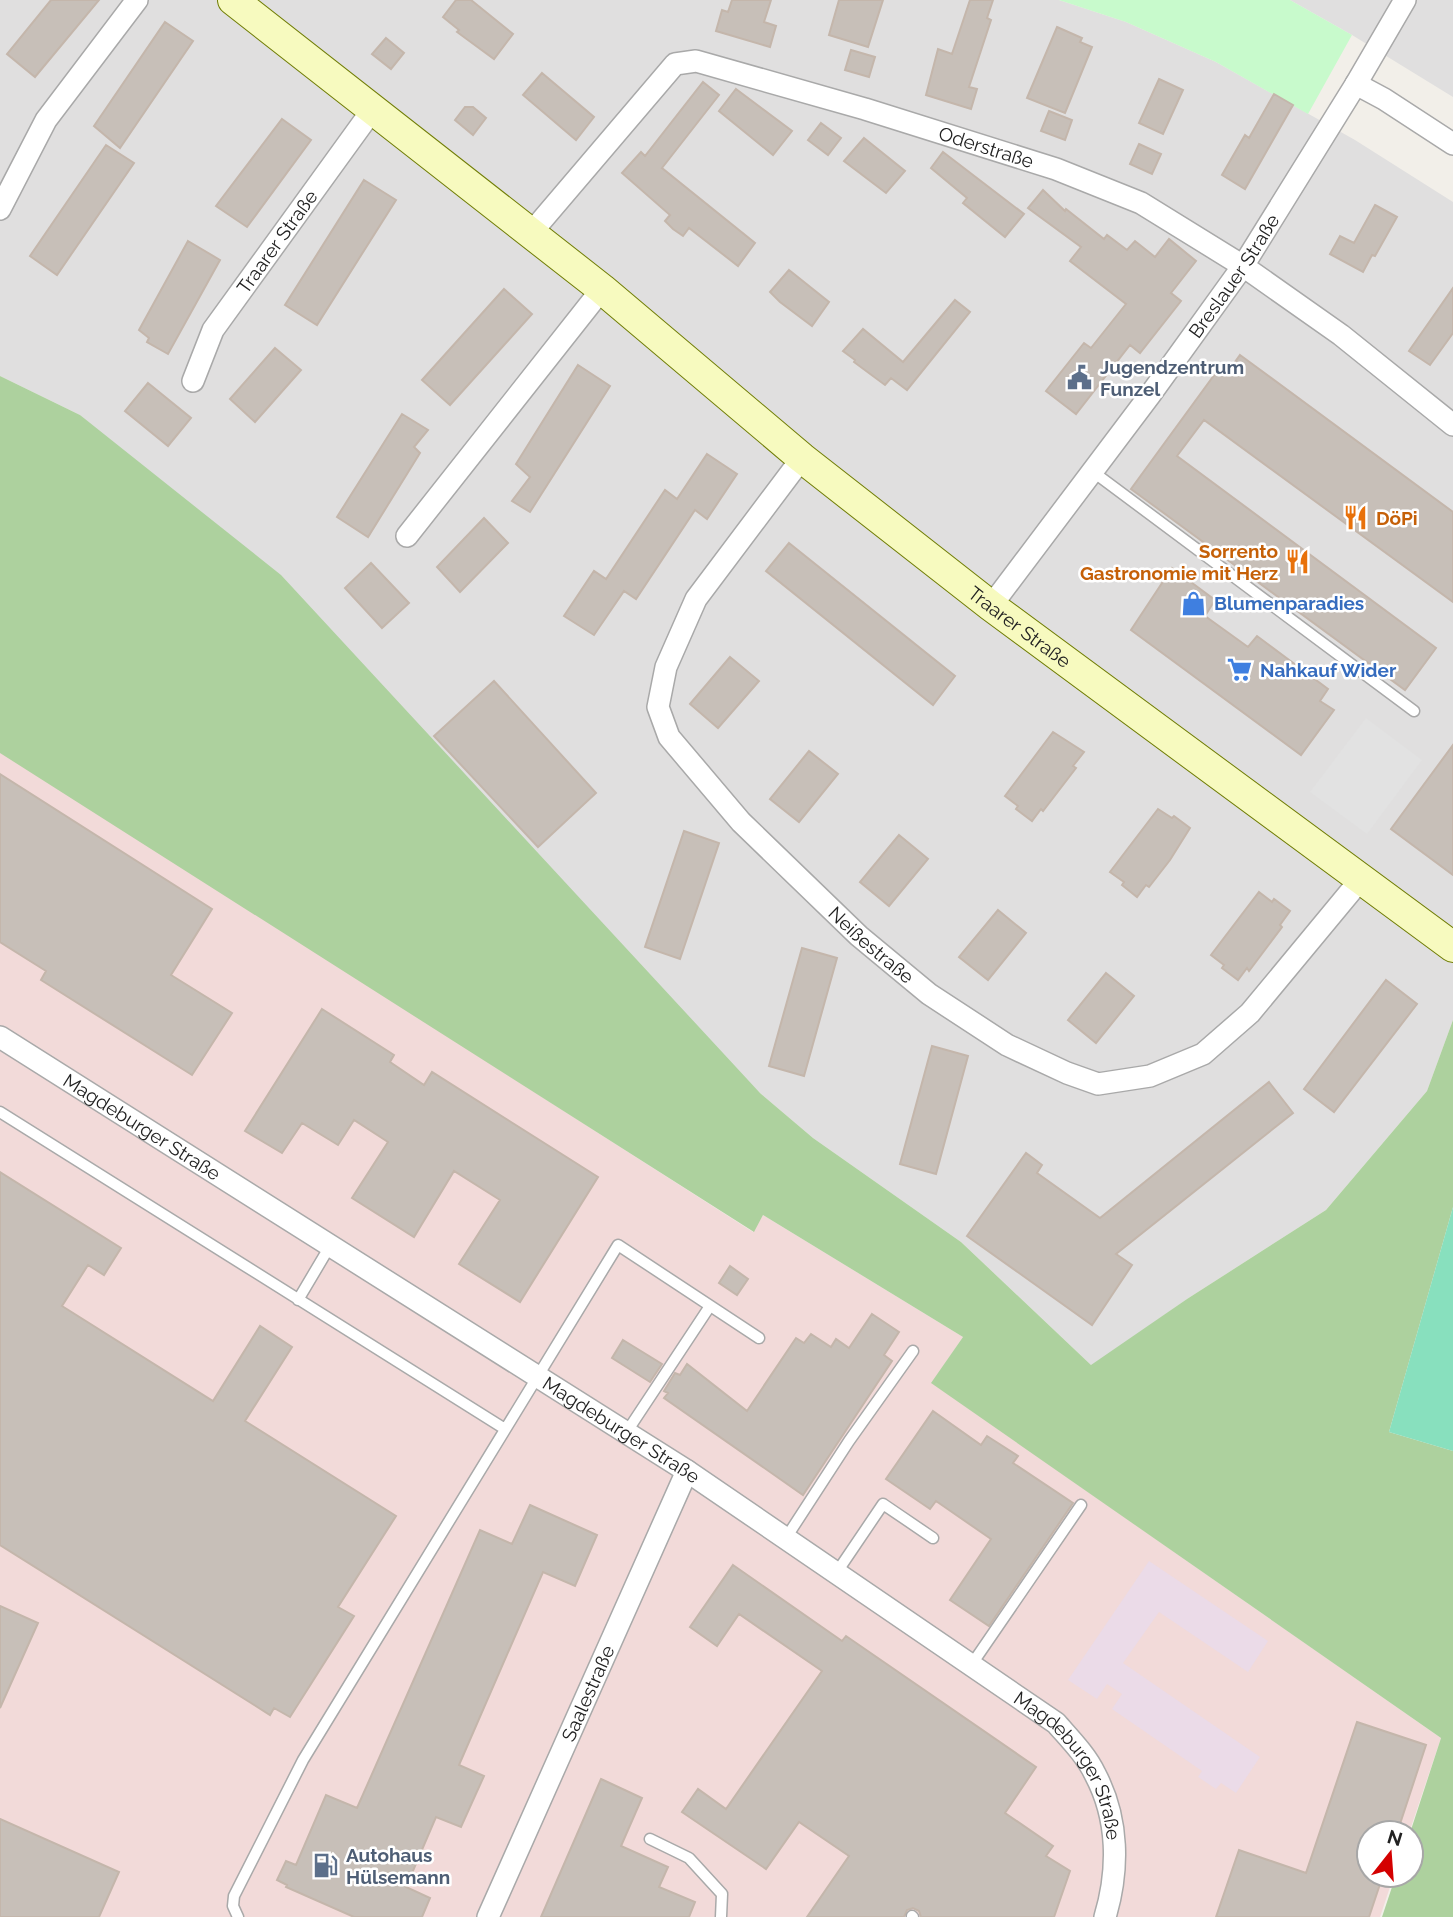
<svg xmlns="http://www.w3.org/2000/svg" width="1453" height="1917" font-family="Raleway,sans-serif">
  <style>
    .residential { fill: #e0dfdf }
    .commercial { fill: #f2dad9 }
    .industrial { fill: #ebdbe8 }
    .forest { fill: #add19e }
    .park { fill: #c8facc }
    .pitch { fill: #88e0be }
    .parking { fill: #e2e2e2 }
    .building { fill: #c7bfb8; stroke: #c4b6ab; stroke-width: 2 }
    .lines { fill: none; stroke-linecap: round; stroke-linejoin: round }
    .lane-casing { stroke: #a9a9a9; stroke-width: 13 }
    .street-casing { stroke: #a9a9a9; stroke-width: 24 }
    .secondary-casing { stroke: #707d05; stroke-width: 32 }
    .lane { stroke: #fff; stroke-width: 10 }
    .street { stroke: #fff; stroke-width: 21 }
    .secondary { stroke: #f7fabf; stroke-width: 30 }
    .labels { text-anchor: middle; stroke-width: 5; stroke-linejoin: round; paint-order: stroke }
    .street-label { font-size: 19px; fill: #222; stroke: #fff }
    .service-label { font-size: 19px; font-weight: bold; fill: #4e5e75; stroke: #fff; text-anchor: start }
    .food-label { font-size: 19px; font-weight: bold; fill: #c56008; stroke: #fff; text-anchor: start }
    .shop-label { font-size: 19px; font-weight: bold; fill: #366cbe; stroke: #fff; text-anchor: start }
  </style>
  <rect width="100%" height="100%" fill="#f2efe9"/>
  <path class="residential" d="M0,0h1059l67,22 90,40 139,78 98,62v818l-26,71 -101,119 -139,89 -95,67 -131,-124 -148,-104 -53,-45 -680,-678 -80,-39z
    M1290,0h163v97l-101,-62z"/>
  <path class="commercial" d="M0,750l753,482 10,-17 200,122 -31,46 509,355 -32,95h-40v42h25l-14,42h-1380z"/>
  <path class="industrial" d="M1149,1561l119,80 -20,31 -89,-60 -36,51 137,94 -24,36 -15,-10 -5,6 -18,-12 4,-6 -90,-62 10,-15 -15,-10 -10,15 -29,-19z"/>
  <path class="forest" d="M0,376l80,39 201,160 479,518 53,45 148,104 130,123 96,-66 139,-89 101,-119 26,-71v187l-64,225 64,19v466h-71l14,-42h15l-1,-42 31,-95 -510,-355 32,-46 -200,-122 -9,17 -754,-479z"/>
  <path class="park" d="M1059,0h231l62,35 -44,79 -92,-52 -90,-40z"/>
  <path class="pitch" d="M1453,1207v244l-64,-19z"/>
  <path class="parking" d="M1366,718l56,42 -55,74 -57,-42z"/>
  <path class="building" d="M51,0h48l-64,77 -28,-23z
    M456,0h15l42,34 -19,25 -37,-27 2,-2 -16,-13z
    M732,0h39l-7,22 12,4 -6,21 -54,-16 6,-21 6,2z
    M839,0h44l-15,47 -39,-12z
    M970,0h23l-6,18 4,2 -22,67 8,2 -6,20 -45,-14 12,-46 14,5z
    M165,22l28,19 -73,107 -26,-22z
    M1057,27l25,11 -2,4 12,5 -27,66 -38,-15z
    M386,38l18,15 -13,16 -19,-15z
    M851,50l24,7 -6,20 -24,-7z
    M542,73l52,44 -18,23 -53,-45z
    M1159,79l24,11 -20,44 -24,-11z
    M703,82l16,13 -57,73 93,75 -17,23 -49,-38 -6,8 -10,-7 -8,-8 5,-6 -48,-42 19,-21 4,4z
    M736,89l56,42 -19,24 -54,-44z
    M1274,94l19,11 -48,84 -23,-14 23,-40 4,3z
    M465,107h8l13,11 -13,17 -18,-15z
    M1049,111l23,9 -7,20 -24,-9z
    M282,119l29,21 -64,87 -31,-21z
    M821,123l20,15 -13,17 -20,-15z
    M864,138l41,33 -19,22 -42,-32z
    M1139,144l22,10 -9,20 -22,-10z
    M106,145l28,18 -77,112 -27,-19z
    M943,152l81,62 -19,23 -42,-34 4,-5 -36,-30z
    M364,180l32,20 -79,125 -32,-20z
    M1043,190l22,21 1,-2 38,30 3,-4 20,15 8,-9 20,16 14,-18 27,22 -25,32 10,8 -41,52 -10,-8 -54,69 -30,-23 38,-48 7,5 35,-44 -56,-43 11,-14 -53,-39z
    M1375,205l22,12 -22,39 -3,-1 -9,17 -33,-18 10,-18 14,7z
    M188,241l32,19 -52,94 -21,-12 2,-4 -10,-8z
    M789,270l40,32 -17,24 -32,-24 -10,-10z
    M1453,288v45l-23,32 -21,-14z
    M504,289l28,25 -82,91 -28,-25z
    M955,300l15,12 -63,78 -16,-12 -6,7 -31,-23 1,-2 -12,-9 20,-22 40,33z
    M275,348l26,22 -46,52 -25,-23z
    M1240,355l213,157v90l-249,-182 -27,36 259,192 -31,42 -274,-201 92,-126 9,3z
    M578,365l32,21 -80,126 -18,-11 18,-24 -14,-13z
    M148,383l43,35 -23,28 -43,-35z
    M402,414l26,16 -14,17 6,6 -52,84 -31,-20z
    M707,454l30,20 -30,45 -12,-9 -59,89 -12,-8 -30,44 -30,-19 30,-45 12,8 59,-89 12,9z
    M484,518l24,25 -48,49 -23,-25z
    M789,543l166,133 -22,29 -167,-134z
    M371,563l38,40 -27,25 -37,-40z
    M1172,568l43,32 -10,16 43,31 9,-11 71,53 -8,12 14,9 -33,45 -170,-125z
    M730,657l29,24 -41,47 -28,-24z
    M494,681l102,112 -58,54 -104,-111z
    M1053,732l31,20 -11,14 3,2 -33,43 -2,-2 -9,12 -16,-12 2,-3 -13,-10z
    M1453,745v130l-62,-46z
    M809,751l29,23 -39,48 -29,-23z
    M0,774l212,135 -41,66 61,38 -40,62 -151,-95 5,-9 -46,-29z
    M1158,809l14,9 2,-2 16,12 -20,32 -21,27 -3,-2 -9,12 -15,-12 2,-3 -14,-10z
    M684,831l35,12 -39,116 -35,-12z
    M899,835l29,24 -39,47 -29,-24z
    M1259,892l13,10 2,-3 16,12 -10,14 2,2 -33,44 -2,-3 -9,12 -16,-12 2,-3 -13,-10z
    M998,910l28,23 -38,47 -29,-23z
    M802,948l35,10 -33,118 -35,-10z
    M1106,973l28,23 -38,47 -28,-23z
    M1386,980l31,24 -83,108 -30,-23z
    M322,1009l72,46 -4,7 34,23 8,-13 166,105 -78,125 -61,-38 41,-64 -46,-29 -40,66 -62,-39 36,-56 -34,-22 -16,25 -36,-22 -20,30 -37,-22z
    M932,1046l36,10 -32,118 -36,-10z
    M1269,1082l24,31 -177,141 16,11 -40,60 -125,-89 59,-83 16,12 -5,8 63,45z
    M0,1172l121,76 -17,27 -16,-10 -26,41 151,95 47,-75 32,21 -47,74 151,95 -58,91 16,9 -64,101 -16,-9 -4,7 -270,-170z
    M730,1266l18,13 -11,16 -18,-12z
    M872,1314l27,18 -15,23 8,6 -89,134 -139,-97 4,-5 -4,-2 11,-18 5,2 7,-11 60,47 49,-73 8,5 7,-9 20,13 5,-8 13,9z
    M623,1340l39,24 -12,18 -38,-24z
    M933,1411l48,34 6,-9 31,20 -5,7 60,40 -84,123 -39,-26 41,-61 -55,-38 -6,8 -44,-30z
    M530,1505l67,30 -22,51 -32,-14 -84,193 25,11 -23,51 -25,-10 -30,70 24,11 -8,19h-68l-68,-30 1,-2 -10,-5 9,-19 10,4 30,-70 31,13 123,-278 32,14z
    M733,1565l109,76 4,-5 190,131 -31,46 48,33 -7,10 24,15 -16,46h-133l-2,-6 -6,-3 -6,2 -3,7h-97l42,-61 -50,-34 -33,47 -84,-57 16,-23 28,20 96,-138 -83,-57 -22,32 -27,-19z
    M0,1606l38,17 -38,85z
    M1357,1722l69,23 -29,88h-28v42h14l-14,42h-153l23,-67 67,23z
    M601,1779l41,19 -21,48 47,21 -9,20 36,15 -6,15h-148z
    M0,1819l119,53 -20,45h-99z"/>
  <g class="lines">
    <defs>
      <path id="lane" d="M1092,471l322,240
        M0,1112l505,317
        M298,1300l32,-54
        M626,1433l84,-127
        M786,1538l63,-97 64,-90
        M837,1572l46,-68 50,34
        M972,1664l109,-159
        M650,1839l39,19 33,36 -1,23
        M912,1916l1,1
        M238,1917l-5,-11 1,-10 69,-136 315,-515 141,93"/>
      <g id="street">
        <path d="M1356,84l28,15 69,45"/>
        <path d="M0,209l46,-89 91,-120"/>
        <path id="s1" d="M531,233l144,-169 21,-3 169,48 191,60 85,34 102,63 98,69 112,90"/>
        <path id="s2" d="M193,381l20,-51 160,-221"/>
        <path id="s3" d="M802,458l-106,141 -30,68 -8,40 11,30 72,85 118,114 70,58 78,51 60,28 31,11 52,-8 53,-22 47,-41 111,-134"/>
        <path d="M407,536l195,-247"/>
        <path id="s4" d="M991,606l159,-211 93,-129 113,-182 49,-84"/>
        <path id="s5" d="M0,1037l687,434 369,252c14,16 30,32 39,51 24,45 24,96 10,143"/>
        <path id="s6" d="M488,1917l199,-446"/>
      </g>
      <g id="secondary">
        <path id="s7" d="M233,0l369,289 200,169 189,148 462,341"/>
      </g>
    </defs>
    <use href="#lane" class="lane-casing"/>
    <use href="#street" class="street-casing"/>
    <use href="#secondary" class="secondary-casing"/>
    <use href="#lane" class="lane"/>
    <use href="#street" class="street"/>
    <use href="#secondary" class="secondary"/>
  </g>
  <defs>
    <symbol id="civic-bare" viewBox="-9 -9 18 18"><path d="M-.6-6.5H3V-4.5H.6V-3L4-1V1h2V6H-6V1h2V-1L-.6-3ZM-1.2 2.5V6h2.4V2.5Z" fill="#5c6f8a" stroke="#fff" stroke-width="2.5" paint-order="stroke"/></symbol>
    <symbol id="restaurant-bare" viewBox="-9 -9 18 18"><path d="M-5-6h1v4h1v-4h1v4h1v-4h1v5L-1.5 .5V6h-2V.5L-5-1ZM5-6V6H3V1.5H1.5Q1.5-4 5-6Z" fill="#e8710a" stroke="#fff" stroke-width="2.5" paint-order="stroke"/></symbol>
    <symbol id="shop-bare" viewBox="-9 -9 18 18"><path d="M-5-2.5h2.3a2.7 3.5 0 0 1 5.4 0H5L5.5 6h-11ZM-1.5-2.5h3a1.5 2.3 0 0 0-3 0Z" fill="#3f7fe0" stroke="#fff" stroke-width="2.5" paint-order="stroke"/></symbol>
    <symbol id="supermarket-bare" viewBox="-9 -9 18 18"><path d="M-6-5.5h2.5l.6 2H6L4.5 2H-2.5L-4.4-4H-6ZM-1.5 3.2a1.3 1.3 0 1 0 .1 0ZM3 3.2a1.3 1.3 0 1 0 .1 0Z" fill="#3f7fe0" stroke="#fff" stroke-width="2.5" paint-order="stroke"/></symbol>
    <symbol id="fuel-bare" viewBox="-9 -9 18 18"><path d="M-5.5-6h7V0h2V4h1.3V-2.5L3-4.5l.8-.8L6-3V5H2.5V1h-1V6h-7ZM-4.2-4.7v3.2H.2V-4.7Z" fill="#5c6f8a" stroke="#fff" stroke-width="2.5" paint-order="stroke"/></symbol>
  </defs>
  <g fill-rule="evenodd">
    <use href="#civic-bare" x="1062" y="360" width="35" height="35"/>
    <use href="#restaurant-bare" x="1338" y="500" width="35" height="35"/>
    <use href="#restaurant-bare" x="1280" y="544" width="35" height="35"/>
    <use href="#shop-bare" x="1176" y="586" width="35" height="35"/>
    <use href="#supermarket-bare" x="1222" y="652" width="35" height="35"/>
    <use href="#fuel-bare" x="308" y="1848" width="35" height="35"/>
  </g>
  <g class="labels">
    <g class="street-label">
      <text dy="7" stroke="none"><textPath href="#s1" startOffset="546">Oderstraße</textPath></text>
      <text dy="7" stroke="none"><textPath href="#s2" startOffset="164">Traarer Straße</textPath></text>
      <text dy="7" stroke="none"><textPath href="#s4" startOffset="410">Breslauer Straße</textPath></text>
      <text dy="7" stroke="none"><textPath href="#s7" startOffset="1006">Traarer Straße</textPath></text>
      <text dy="7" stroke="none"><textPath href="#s3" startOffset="614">Neißestraße</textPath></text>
      <text dy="7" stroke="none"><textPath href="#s5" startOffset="168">Magdeburger Straße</textPath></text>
      <text dy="7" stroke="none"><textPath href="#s5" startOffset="735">Magdeburger Straße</textPath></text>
      <text dy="7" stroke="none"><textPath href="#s6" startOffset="245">Saalestraße</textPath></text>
      <text dy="7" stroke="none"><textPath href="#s5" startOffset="1302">Magdeburger Straße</textPath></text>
    </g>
    <g class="service-label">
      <text x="1100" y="374">Jugendzentrum<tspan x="1100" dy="22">Funzel</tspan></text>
      <text x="346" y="1862">Autohaus<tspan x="346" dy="22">Hülsemann</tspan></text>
    </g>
    <g class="food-label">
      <text x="1376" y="525">DöPi</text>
      <text x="1278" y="558" text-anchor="end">Sorrento<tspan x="1278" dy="22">Gastronomie mit Herz</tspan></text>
    </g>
    <g class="shop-label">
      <text x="1214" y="610">Blumenparadies</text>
      <text x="1260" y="677">Nahkauf Wider</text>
    </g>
  </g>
  <g transform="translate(1390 1854) rotate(17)"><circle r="33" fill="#ffffff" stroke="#a7a7a7" stroke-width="2"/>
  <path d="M0-5L12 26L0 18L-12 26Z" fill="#d40000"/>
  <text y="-10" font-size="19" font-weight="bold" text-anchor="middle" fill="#222222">N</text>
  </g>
</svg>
